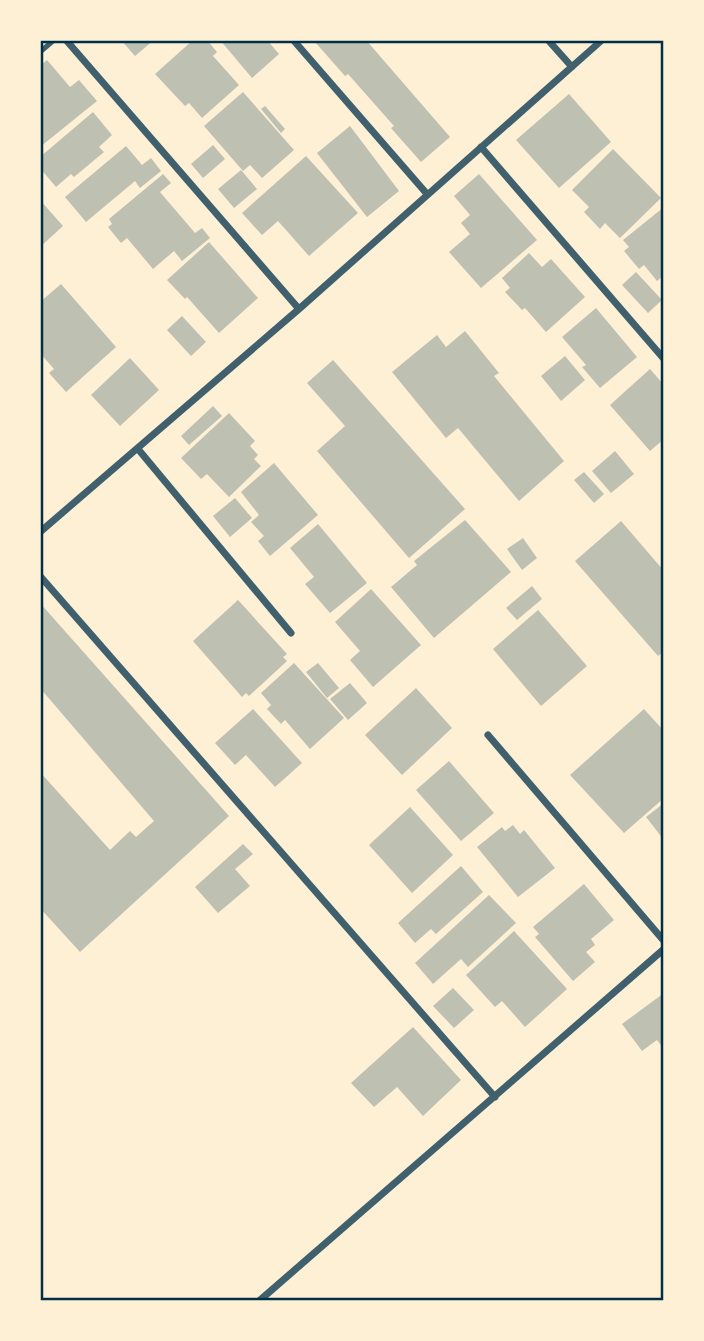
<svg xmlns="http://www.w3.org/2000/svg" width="704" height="1341" font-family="Commissioner,sans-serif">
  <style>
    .building { fill: #bec0b2 }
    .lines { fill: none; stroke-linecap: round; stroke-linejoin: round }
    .service { stroke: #3f606c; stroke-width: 5 }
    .minor { stroke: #3f606c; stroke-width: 7 }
    .neatline { fill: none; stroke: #003049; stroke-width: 2.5 }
  </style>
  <rect width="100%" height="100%" fill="#fdf0d5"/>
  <path class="building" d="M121,40h33l-19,16z
    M193,40h14l10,12 -4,4 26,29 -37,33 -13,-15 -4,3 -30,-32z
    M220,40h47l12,14 -27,24z
    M318,40h48l84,97 -29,25 -30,-34 3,-2 -46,-52 -3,2 -30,-34z
    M47,60l23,27 9,-7 18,21 -57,46v-81z
    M243,92l51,58 -32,28 -12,-13 -7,6 -39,-45z
    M569,94l42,48 -52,46 -43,-48z
    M265,106l20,23 -4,4 -20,-24z
    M93,112l19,23 -13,12 5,5 -30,25 -3,-3 -15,13 -16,-19v-11z
    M350,126l49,65 -32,26 -50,-64z
    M213,145l12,14 -22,19 -12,-14z
    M126,146l16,19 9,-7 10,13 -21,17 -5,-7 -49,41 -21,-25z
    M613,149l48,49 -41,40 -15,-15 -5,6 -16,-17 5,-5 -17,-17z
    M306,156l52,57 -49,43 -31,-35 -16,14 -20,-22z
    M241,170l16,19 -23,19 -16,-19z
    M163,174l8,9 -11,9 35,41 7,-5 8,10 -28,23 -8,-10 -21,18 -26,-31 -6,5 -13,-16 4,-3 -3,-5z
    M479,174l58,66 -56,48 -32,-36 21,-18 -9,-11 9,-8 -16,-19z
    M40,200l23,26 -23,21z
    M664,207v68l-7,6 -13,-16 -5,4 -15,-18 5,-4 -6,-7z
    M209,242l49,56 -39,35 -32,-36 -2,2 -18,-19z
    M529,253l13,14 9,-8 34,38 -39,35 -21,-24 -3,2 -17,-18 5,-4 -8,-10z
    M636,272l26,28 -14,13 -26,-28z
    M61,284l55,63 -50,45 -17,-19 5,-4 -14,-16v-51z
    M596,308l41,49 -37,31 -18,-21 4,-2 -24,-28z
    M182,316l24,26 -15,14 -24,-26z
    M465,331l34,42 -5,3 70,85 -45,40 -61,-73 -12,10 -54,-66 45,-37 9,12z
    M565,356l20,24 -24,21 -20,-25z
    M130,358l29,32 -39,36 -29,-31z
    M333,360l132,149 -56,49 -92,-107 28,-25 -38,-43z
    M650,369l14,16v54l-14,12 -40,-46z
    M213,406l9,10 -33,29 -8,-9z
    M229,413l26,28 -5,5 8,9 -4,4 7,7 -32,31 -22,-23 -6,5 -20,-21z
    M615,451l19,23 -23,19 -19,-22z
    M274,463l44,52 -48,41 -12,-15 6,-5 -13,-14 8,-7 -18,-23z
    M584,472l20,22 -10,9 -20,-23z
    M235,498l17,20 -22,19 -17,-21z
    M465,520l46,52 -77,66 -43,-51 26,-22 -3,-4z
    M621,521l43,50v80l-6,5 -83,-95z
    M318,524l49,59 -37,30 -25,-29 9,-7 -24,-29z
    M523,538l14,20 -15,12 -15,-21z
    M532,586l10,13 -25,21 -11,-12z
    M371,589l50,56 -48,42 -23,-27 10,-9 -25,-29z
    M238,600l49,54 -4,3 4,4 -38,35 -3,-3 -4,4 -49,-56z
    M40,603l189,213 -149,136 -40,-44v-136l70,78 20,-19 6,6 18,-16 -114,-133z
    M538,610l49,56 -46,40 -48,-57z
    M294,663l50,55 -34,31 -25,-29 -4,4 -14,-15 4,-4 -10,-12z
    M318,663l21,25 -12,10 -21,-26z
    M350,683l17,20 -19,17 -18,-21z
    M416,688l36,40 -50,47 -37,-40z
    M253,709l49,54 -27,24 -29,-32 -11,10 -20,-22z
    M644,709l20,22v67l-40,35 -54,-58z
    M449,761l45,52 -33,28 -45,-51z
    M664,803v37l-18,-23z
    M410,807l43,48 -41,38 -43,-48z
    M513,825l7,9 4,-4 31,38 -37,29 -41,-50 25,-20 3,4z
    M243,844l10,10 -18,15 15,17 -32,27 -23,-26z
    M461,866l22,26 -47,42 -5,-5 -16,14 -17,-20z
    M584,884l30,36 -23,19 4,6 -9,7 9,10 -22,19 -38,-44 4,-3 -6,-7z
    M489,895l27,28 -48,44 -7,-8 -28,25 -18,-21z
    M514,931l53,58 -42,38 -23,-26 -7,6 -29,-32z
    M453,988l21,22 -20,18 -21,-22z
    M664,993v56l-7,-9 -15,11 -20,-27z
    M413,1027l48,53 -38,36 -26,-29 -23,20 -23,-24z"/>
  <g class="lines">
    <path class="service" d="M40,52l14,-12"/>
    <path class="minor" d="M66,40l233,269
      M548,40l24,27
      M295,42l132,152
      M481,147l183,212
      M138,449l153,184
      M40,532l259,-223 303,-269
      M40,576l455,521
      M488,735l176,206
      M259,1301l405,-352"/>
  </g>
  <rect width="704" height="1341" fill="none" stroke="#fdf0d5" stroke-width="84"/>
  <rect x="42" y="42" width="620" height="1257" class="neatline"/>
</svg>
